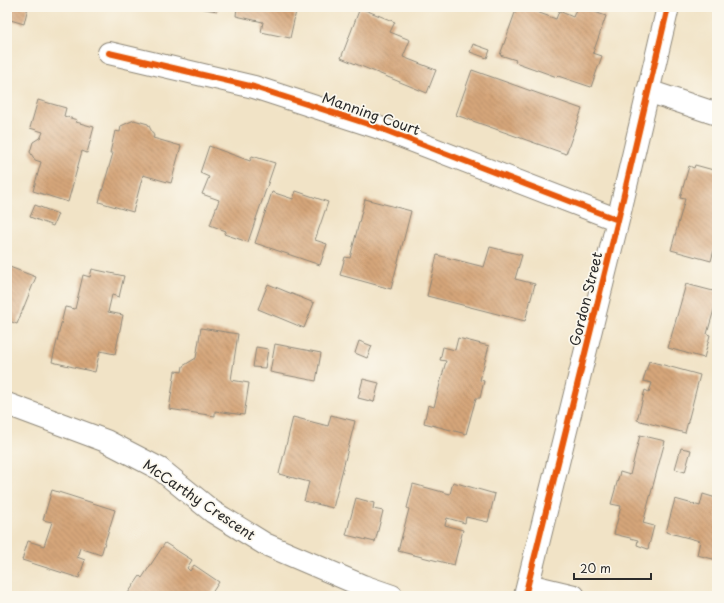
<svg xmlns="http://www.w3.org/2000/svg" width="724" height="603" font-family="'Playpen Sans',sans-serif">
  <style>
    .building { fill: url(#building-back-hatch) }
    .lines { fill: none; stroke-linecap: round; stroke-linejoin: round }
    .minor-casing { stroke: #8e8778; stroke-width: 24 }
    .minor { stroke: #fff; stroke-width: 22 }
    .cycleway-casing { stroke: #fbf7ec; stroke-width: 8 }
    .cycleway { stroke: #e8590c; stroke-width: 6 }
    .labels { text-anchor: middle; stroke-width: 3.5; stroke-linejoin: round; paint-order: stroke }
    .street-label { font-size: 14px; fill: #2b2b2b; stroke: #fbf7ec }
  </style>
  <defs>
    <pattern id="building-back-hatch" width="6" height="6" patternUnits="userSpaceOnUse"><rect width="6" height="6" fill="#d5a67a"/><path d="M-1 5l2 2M0 0l6 6M5-1l2 2" fill="none" stroke="#ad8764"/></pattern>
  </defs>
  <rect width="100%" height="100%" fill="#fbf7ec"/>
  <filter id="ink" filterUnits="userSpaceOnUse"><feTurbulence type="fractalNoise" baseFrequency=".025" numOctaves="2"/><feDisplacementMap in="SourceGraphic" scale="8" xChannelSelector="R" yChannelSelector="G"/><feConvolveMatrix kernelMatrix="1 2 1 2 8 2 1 2 1" color-interpolation-filters="sRGB"/></filter>
  <filter id="wash" filterUnits="userSpaceOnUse"><feTurbulence type="fractalNoise" baseFrequency=".012" numOctaves="4" result="noise"/><feDisplacementMap in="SourceGraphic" scale="16" xChannelSelector="R" yChannelSelector="G"/><feGaussianBlur stdDeviation="0.9" result="paint"/><feColorMatrix in="noise" values="0 0 0 0 0 0 0 0 0 0 0 0 0 0 0 0 0 1.4 0 .05"/><feComposite in="paint" operator="in"/></filter>
  <g filter="url(#wash)">
    <rect width="100%" height="100%" fill="#f1e3c6"/>
    <g id="blocks">
      <path class="building" d="M7,7h21l-4,17 -17,-5z
        M199,7h19l-1,4 -18,-3z
        M237,7h60l-7,31 -29,-6 2,-10 -27,-6z
        M517,7h6l33,12 3,-8 14,6 4,-10h4l25,9 -13,37 9,3 -11,31 -33,-11 -1,1 -42,-15 1,-2 -16,-5z
        M360,8l35,14 -5,10 20,8 -7,17 33,13 -9,23 -86,-35z
        M473,44l17,6 -3,8 -17,-6z
        M472,70l110,39 -16,45 -110,-39z
        M38,100l28,8 -2,8 13,4 -1,2 18,5 -7,26 -5,-2 -14,51 -35,-11 8,-29 -6,-2 -5,-8 3,-10 8,-5 2,-5 -13,-4z
        M134,120l14,4 6,12 -1,2 28,8 -10,37 -28,-8 -10,37 -34,-10 14,-49h-3l5,-22 5,1 1,-6z
        M209,146l41,15 2,-5 23,7 -27,79 -24,-8 2,-3 -16,-6 9,-25 -17,-6 7,-17 -9,-4z
        M695,165l22,6v68l-6,22 -40,-11 14,-51 -5,-1 9,-32 5,2z
        M296,191l32,11 -13,38 12,4 -7,21 -65,-22 17,-51 21,7z
        M365,199l46,12 -20,78 -51,-14 5,-18 5,1z
        M35,205l23,9 -5,12 -23,-9z
        M490,247l32,8 -7,24 20,5 -10,37 -98,-25 10,-41 47,12z
        M7,266l29,11 -19,47 -10,-4z
        M92,269l32,7 -5,21 -7,-2 -4,17 15,3 -8,39 -15,-3 -5,21 -43,-10 13,-55 10,2 8,-34 7,2z
        M268,284l46,19 -10,25 -46,-19z
        M686,284l31,8v7l-10,35 3,1 -6,23 -36,-10z
        M201,328l37,6 -7,46 18,3 -5,32 -29,-4v5l-46,-7 6,-38 7,1 1,-6 13,-8z
        M458,338l31,8 -9,34 4,1 -4,17h-4l-10,36 -42,-11 4,-18 6,2 12,-46 -6,-1 3,-13 12,3z
        M359,341l13,5 -5,12 -12,-5z
        M275,344l46,9 -5,28 -46,-9z
        M256,347l12,2 -3,19 -12,-1z
        M649,361l51,14 -15,58 -48,-13 8,-30 4,2 3,-9 -9,-2z
        M363,379l16,4 -5,19 -16,-4z
        M331,415l24,6 -22,87 -29,-7 5,-19 -30,-8 14,-57 35,9z
        M640,435l25,6 -22,82 11,3 -6,23 -11,-4 1,-5 -24,-6 7,-28 -10,-2 9,-32 10,3z
        M681,448l10,2 -6,22 -10,-3z
        M453,482l42,12 -7,28 -22,-5 -1,6 -18,-5 -2,7 18,5 -9,35 -56,-14 11,-42 -2,-1 6,-24 37,10z
        M52,490l63,20 -14,45 -21,-7 -3,9 8,3 -6,18 -57,-18 6,-19 16,5 8,-24 -9,-2z
        M703,494l13,4 -1,2h2v60l-20,-5 3,-14 -34,-9 9,-33 25,7z
        M356,498l18,5 -1,6 10,2 -8,31 -29,-7z
        M165,543l27,17 -5,8 3,3 4,-6 25,17 -9,14h-84l14,-20 2,2z"/>
    </g>
  </g>
  <g filter="url(#ink)">
    <use href="#blocks" fill-opacity="0" stroke="#8e8778" stroke-width="1"/>
    <g class="lines">
      <defs>
        <path id="minor" d="M109,53l145,34 123,40 241,93
          M648,91l69,23
          M7,404l99,37 54,28 53,43 52,32 98,42 29,10
          M528,585l46,11
          M525,596l93,-376 50,-213"/>
      </defs>
      <use href="#minor" class="minor-casing"/>
      <use href="#minor" class="minor"/>
      <defs>
        <path id="cycleway" d="M109,53l145,34 123,40 241,93
          M525,596l93,-376 50,-213"/>
      </defs>
      <use href="#cycleway" class="cycleway-casing"/>
      <use href="#cycleway" class="cycleway"/>
    </g>
  </g>
  <g class="labels">
    <g class="street-label">
      <text transform="translate(371 114) rotate(19)" y="5">Manning Court</text>
      <text transform="translate(586 299) rotate(-76)" y="5">Gordon Street</text>
      <text transform="translate(199 500) rotate(34)" y="5">McCarthy Crescent</text>
    </g>
  </g>
  <rect width="724" height="603" fill="none" stroke="#fbf7ec" stroke-width="24"/>
  <path d="M574 573v6h77v-6" fill="none" stroke="#2b2b2b" stroke-width="2"/>
  <text x="580" y="573" font-size="12" fill="#2b2b2b" stroke="#fbf7ec" stroke-width="3" paint-order="stroke">20 m</text>
</svg>
